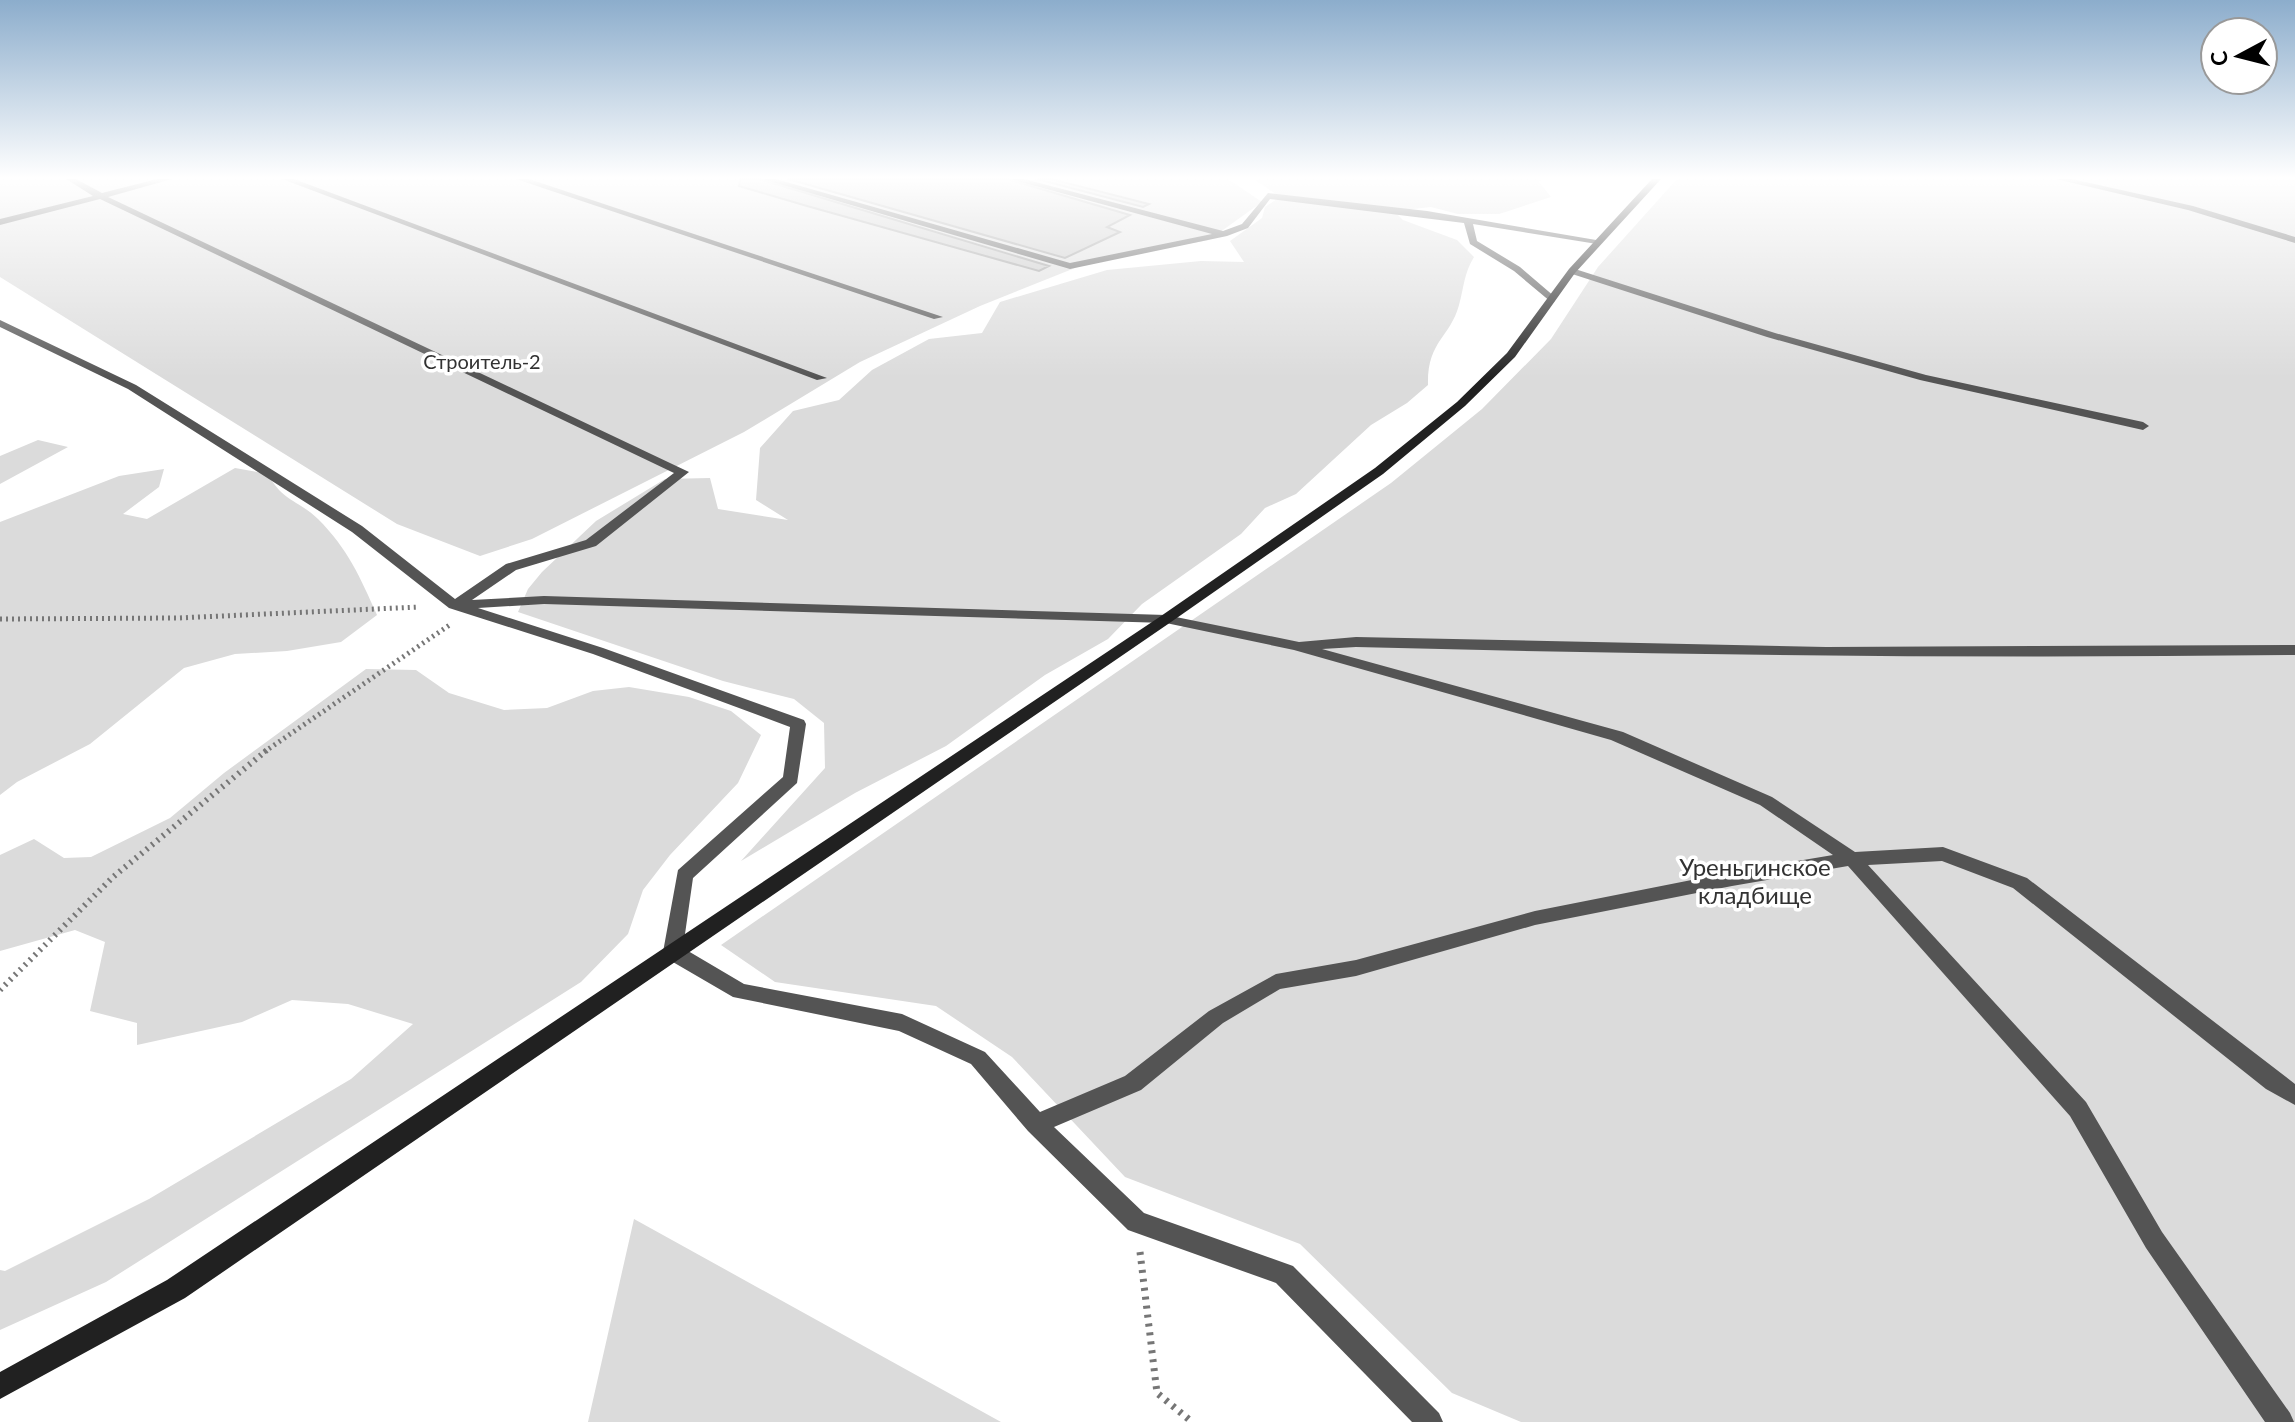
<svg xmlns="http://www.w3.org/2000/svg" width="2295" height="1422" font-family="Lato,sans-serif">
  <style>
    .green { fill: #dbdbdb }
    .building { fill: #c4c4c4; stroke: #989898; stroke-width: 2 }
    .lines { fill: none; stroke-linecap: round; stroke-linejoin: round }
    .path-far2 { stroke: #767676; stroke-width: 5; stroke-dasharray: 2 4; stroke-linecap: butt }
    .path-far1 { stroke: #767676; stroke-width: 6; stroke-dasharray: 2 5; stroke-linecap: butt }
    .path { stroke: #767676; stroke-width: 7; stroke-dasharray: 3 6; stroke-linecap: butt }
    .service { fill: #545454; fill-rule: evenodd }
    .minor { fill: #545454; fill-rule: evenodd }
    .secondary { fill: #212121; fill-rule: evenodd }
    .labels { text-anchor: middle; stroke-width: 7; stroke-linejoin: round; paint-order: stroke }
    .far-park-label { font-size: 20px; fill: #323232; stroke: #fff }
    .park-label { font-size: 24px; fill: #323232; stroke: #fff }
  </style>
  <rect width="100%" height="100%" fill="#fff"/>
  <path class="green" d="M0,179h1228l34,23 -53,38 -119,22 -110,44 -120,56 -116,70 -212,107 -52,17 -83,-32 -397,-247z
    M1254,179h288l-3,3 12,15 -52,17h-41l-27,-7 -37,4 9,9 54,20 17,17c-10,16 -10,30 -15,48 -9,33 -32,36 -31,80l-21,18 -36,22 -75,69 -31,14 -24,26 -99,70 -34,35 -63,36 -99,71 -91,47 -114,68 84,-93 -1,-45 -30,-24 -71,-18 -205,-69 10,-23 14,-17 54,-51 69,-42 45,-1 8,31 70,11 -32,-20 4,-52 33,-37 46,-11 33,-30 57,-31 53,-6 18,-31 107,-32 94,-9 43,1 -14,-21 32,-23 3,-11 15,-10z
    M1677,179h618v1243h-774l-69,-29 -152,-149 -175,-67 -113,-120 -76,-51 -161,-24 -54,-37 670,-462 91,-74 69,-70 47,-72z
    M38,440l30,7 -68,37v-28z
    M235,468l33,6c14,27 30,26 50,45 30,30 42,58 59,96l-36,27 -54,9 -52,3 -51,14 -94,76 -73,38 -17,13v-273l119,-46 45,-7 -5,18 -36,27 24,5z
    M366,669l50,1 33,23 55,17 43,-2 46,-17 36,-4 60,10 42,14 30,24 -23,48 -68,72 -27,35 -15,44 -47,48 -475,300 -106,48v-60l5,1 144,-72 202,-120 62,-55 -65,-20 -56,-4 -50,22 -105,23v-22l-47,-12 15,-69 -30,-12 -75,21v-96l34,-16 30,19 27,-1 79,-39 54,-45z
    M634,1219l367,203h-413z"/>
  <path class="building" d="M740,179h19l290,87 -10,5 -232,-65 -68,-20z
    M788,179h219l123,36 -23,12 13,5 -55,26z
    M1037,179h14l98,25 -6,3z"/>
  <g class="lines">
    <path class="path-far2" d="M0,619l178,-1 241,-11
      M264,752l187,-128"/>
    <path class="path-far1" d="M0,990l113,-113 154,-127"/>
    <path class="path" d="M1140,1252l17,141 35,29"/>
    <path class="service" d="M66,179h10l26,14 55,-14h15l-64,18 581,275 -93,74 -80,24 -44,30 72,-4 622,19 133,27 57,-5 470,10 469,-2v10c-313,4 -626,0 -939,-8l-34,2 301,83 149,65 83,55 88,-5 84,31 268,206v21l-29,-16 -253,-201 -71,-27 -74,4 218,237 76,130 128,181 4,9h-29l-119,-174 -76,-132 -222,-250 -116,20 -197,39 -179,51 -76,13 -57,34 -82,67 -87,37 90,86 149,53 146,147 4,9h-31l-136,-139 -148,-53 -100,-99 -57,-67 -72,-33 -166,-34 -67,-39 -3,-6 15,-82 105,-93 7,-50 -197,-73 -144,-46 -97,-76 -224,-143 -128,-62v-7l136,65 226,141 93,73 51,-35 80,-24 88,-67 -574,-274 -100,26v-6l93,-23zM544,604l622,19 128,27 317,90 149,65 73,50 -101,17 -197,39 -179,49 -80,14 -67,37 -84,65 -85,36 -55,-60 -83,-38 -158,-30 -61,-36 10,-70 104,-95 9,-59 -2,-4 -201,-72 -125,-40z
      M282,179h12l533,199 -10,2z
      M516,179h13l414,138 -9,2z
      M762,179h14l294,84 142,-29 -202,-55h14l199,52 19,-7 26,-31 159,18 175,30 -5,3 -124,-20 4,17 43,26 35,30v4l-4,1 -37,-31 -44,-27 -6,-21 -194,-24 -22,29 -21,8 -157,33z
      M1569,269h6l200,64 151,42 217,47 6,4 -6,4 -223,-50 -153,-43 -198,-64z"/>
    <path class="minor" d="M2056,179h16l121,27 102,31v6l-107,-33z"/>
    <path class="secondary" d="M1652,179h9l-86,94 -60,84 -50,49 -82,68 -212,148 -986,676 -185,101v-27l167,-92 994,-664 214,-148 82,-66 50,-49 62,-84z"/>
  </g>
  <linearGradient id="sky" x2="0" y2="1"><stop stop-color="#8cadcc"/><stop offset="0.47" stop-color="#fff"/><stop offset="1" stop-color="#fff" stop-opacity="0"/></linearGradient>
  <rect width="2295" height="378" fill="url(#sky)"/>
  <g class="labels">
    <g class="far-park-label">
      <text x="482" y="369">Строитель-2</text>
    </g>
    <g class="park-label">
      <text x="1755" y="876">Уреньгинское<tspan x="1755" dy="28">кладбище</tspan></text>
    </g>
  </g>
  <g transform="translate(2239 56) rotate(263)"><circle r="38" fill="#ffffff" stroke="#999999" stroke-width="2"/>
  <path d="M0-6L14 30L0 20L-14 30Z" fill="#000000"/>
  <text y="-12" font-size="22" font-weight="bold" text-anchor="middle" fill="#000000">С</text>
  </g>
</svg>
